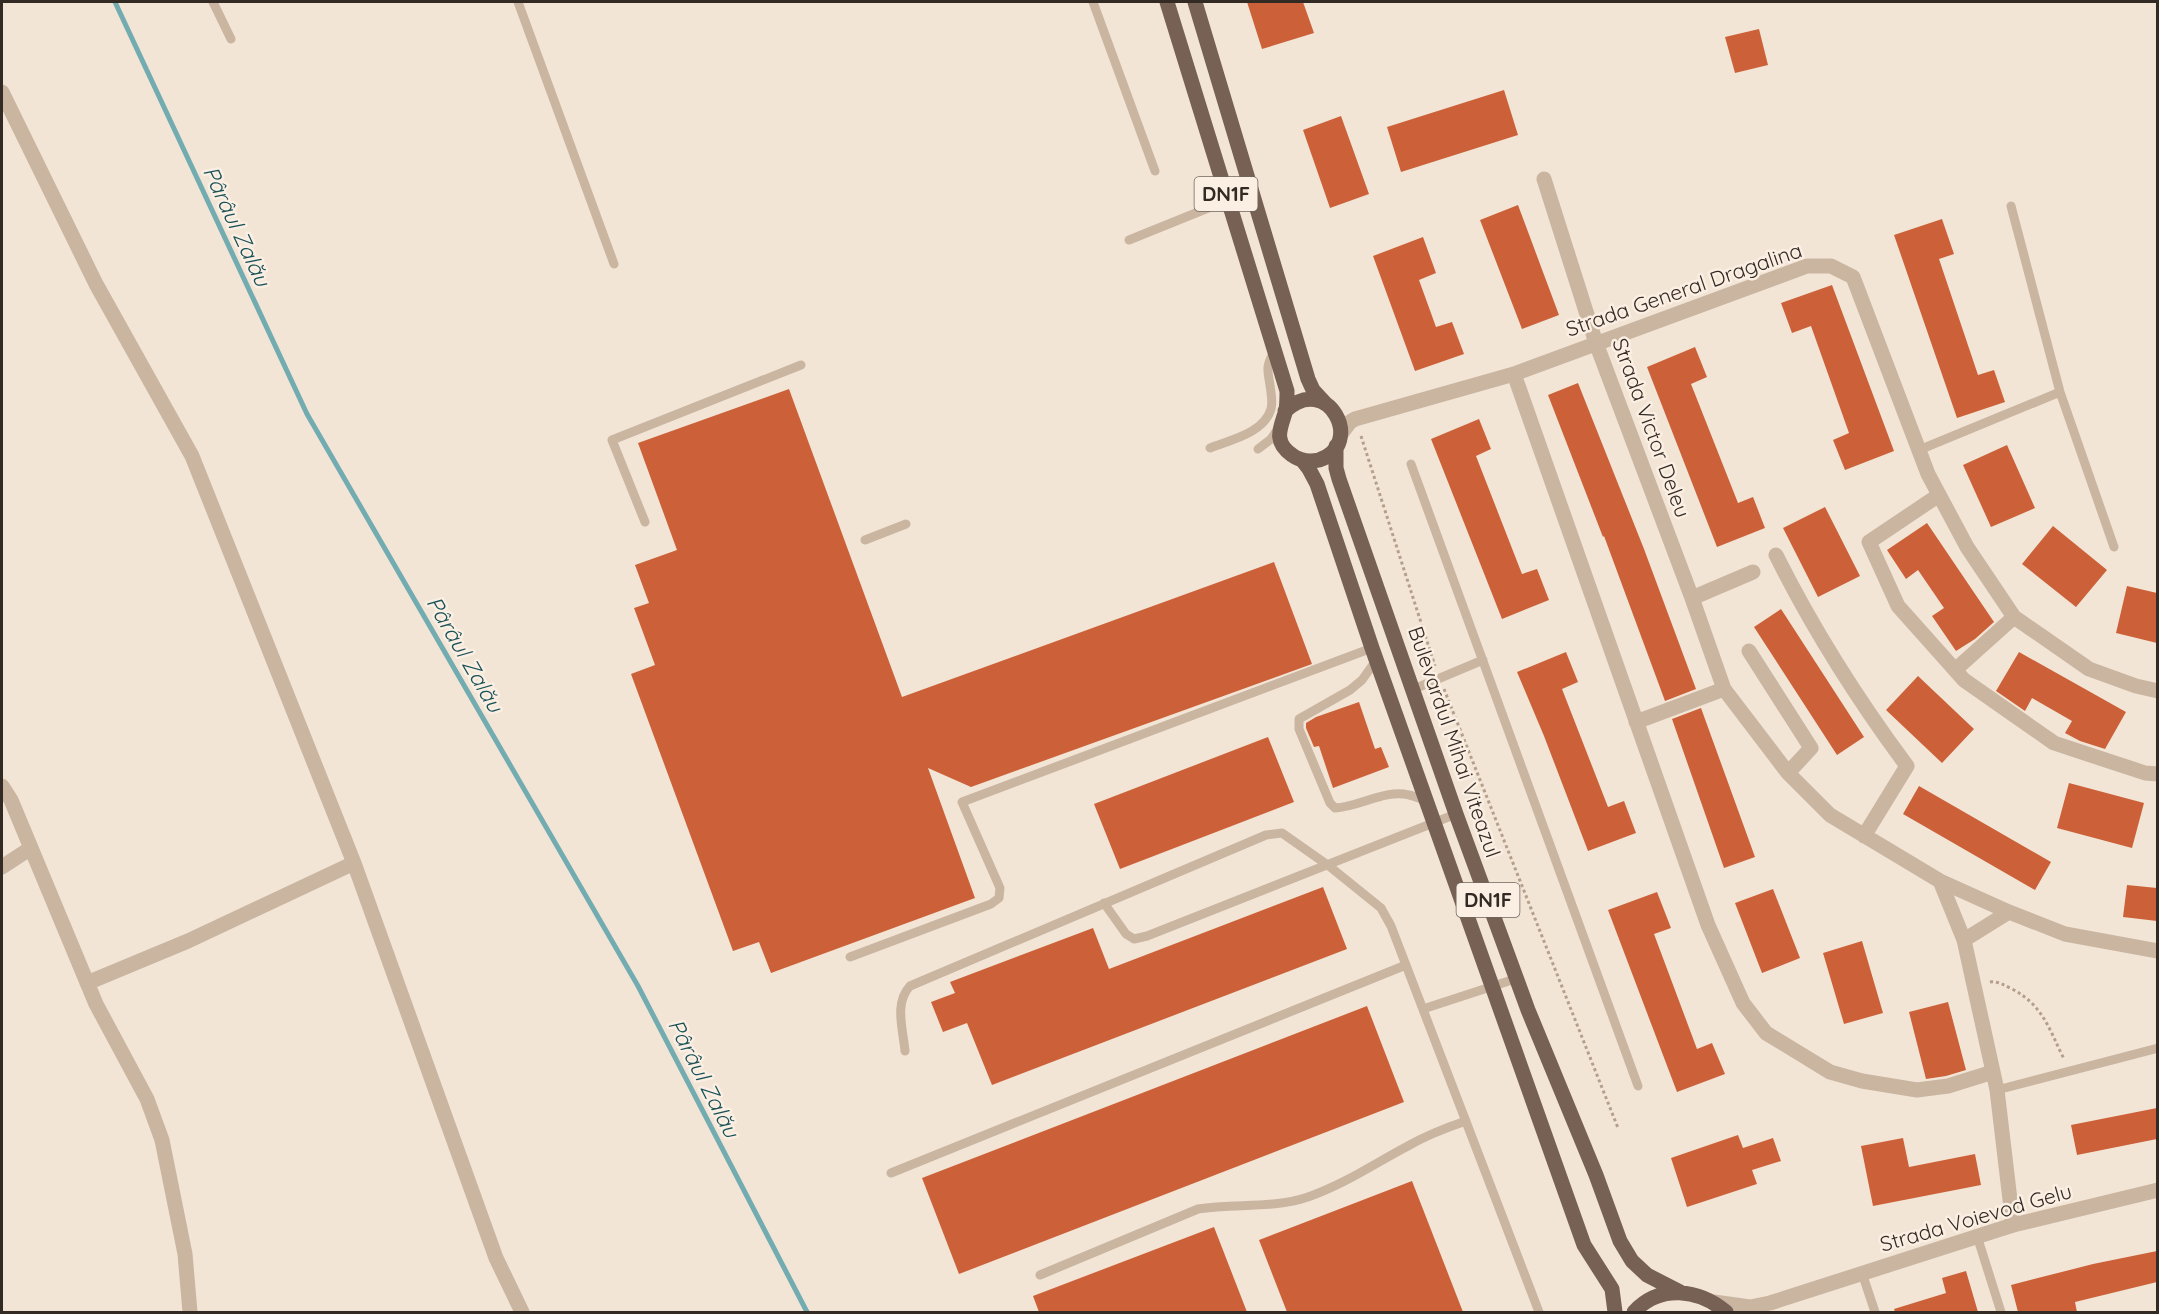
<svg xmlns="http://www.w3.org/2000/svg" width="2159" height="1314" font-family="Quicksand,sans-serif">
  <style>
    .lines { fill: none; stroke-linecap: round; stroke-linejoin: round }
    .stream { stroke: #73acb0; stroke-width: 5 }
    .building { fill: #cc6139 }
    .path { stroke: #b59f8c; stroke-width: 3; stroke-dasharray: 3 3; stroke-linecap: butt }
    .service { stroke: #cab5a1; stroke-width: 9 }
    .minor { stroke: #cab5a1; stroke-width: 15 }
    .tertiary { stroke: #cab5a1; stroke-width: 15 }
    .primary { stroke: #776154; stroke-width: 15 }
    .labels { text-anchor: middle; stroke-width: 5; stroke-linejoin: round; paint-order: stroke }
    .shield { fill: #faefe2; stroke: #6f655d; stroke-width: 1.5 }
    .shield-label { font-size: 20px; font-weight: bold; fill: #342a24 }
    .street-label { font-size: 21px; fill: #342a24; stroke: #faefe2 }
    .water-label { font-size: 22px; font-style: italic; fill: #195157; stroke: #faefe2 }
  </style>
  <rect width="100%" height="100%" fill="#f2e5d6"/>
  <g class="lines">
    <path class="stream" d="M115,2l192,412 331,572 169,326"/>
  </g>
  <path class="building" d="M1247,2h56l11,31 -52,16z
    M1759,29l9,36 -33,8 -10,-36z
    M1504,90l14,45 -117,37 -14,-45z
    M1341,116l28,78 -39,14 -27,-78z
    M1518,205l41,110 -37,14 -42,-109z
    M1942,219l12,35 -15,5 39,116 16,-5 11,32 -48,16 -63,-183z
    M1423,237l13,36 -17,7 17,47 16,-5 12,32 -49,17 -42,-115z
    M1832,285l62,166 -49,19 -12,-30 16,-7 -38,-107 -19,7 -11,-30z
    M1695,347l12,30 -16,7 47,119 15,-6 12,31 -48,19 -70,-180z
    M1578,383l66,166 52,140 -31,12 -61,-165 -1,1 -55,-142z
    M789,389l113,308 372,-135 38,102 -341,123 -43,-19 47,130 -204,75 -12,-31 -26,9 -102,-277 24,-9 -21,-57 15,-5 -14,-38 42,-15 -39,-107z
    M1479,419l12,30 -15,7 46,118 15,-5 12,31 -47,19 -71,-180z
    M2007,445l28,63 -44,19 -28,-62z
    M1825,507l35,69 -42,21 -35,-69z
    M1927,523l67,99 -19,17 -19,12 -24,-35 12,-8 -26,-38 -12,9 -19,-29z
    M2053,526l54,44 -31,37 -54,-43z
    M2127,586l30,7v50l-41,-10z
    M1781,609l83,128 -27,18 -83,-128z
    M1566,652l12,30 -16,7 46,118 16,-6 12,32 -48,18 -44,-115 -27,-64z
    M2019,652l107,60 -21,37 -25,-8 -15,-8 7,-12 -40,-23 -7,13 -29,-20z
    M1918,676l56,53 -32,34 -56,-53z
    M1359,702l16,47 6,-2 8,20 -56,21 -14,-42 -5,1 -8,-19v-5l10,-6z
    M1701,708l54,149 -31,11 -52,-149z
    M1268,737l26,65 -174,67 -26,-65z
    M2069,783l75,20 -12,45 -75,-20z
    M1919,786l132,76 -16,28 -132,-76z
    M2127,885l30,3v33l-34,-4z
    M1323,887l24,62 -355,136 -25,-62 -24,9 -12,-30 24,-9 -5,-11 143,-54 16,41z
    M1773,889l27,69 -38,15 -27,-70z
    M1657,892l14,36 -17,6 43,115 15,-6 13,31 -48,18 -69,-182z
    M1862,941l21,72 -39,11 -21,-71z
    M1948,1002l18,68 -20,6 -20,3 -17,-67z
    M1367,1006l37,96 -445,172 -37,-96z
    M2157,1108v31l-80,16 -6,-30z
    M1738,1135l5,13 30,-10 8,23 -29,9 5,14 -70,23 -16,-49z
    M1903,1138l6,29 66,-13 6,31 -108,21 -12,-60z
    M1412,1181l51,131h-176l-28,-72z
    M1214,1227l33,85h-208l-6,-16z
    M2157,1251v31l-82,20 2,10h-59l-7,-27 82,-21z
    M1966,1271l12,41h-83l-1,-3 52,-16 -4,-15z"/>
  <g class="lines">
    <path class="path" d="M1361,436l74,230
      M1444,689l174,439
      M1990,982c8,-1 14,3 22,7 31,16 37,40 52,70"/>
    <path class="service" d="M213,2l18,37
      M518,2l96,262
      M1093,2l62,169
      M2011,206l49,186 54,155
      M1129,240l99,-40
      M1210,448c21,-8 54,-15 61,-39 2,-8 0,-16 -1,-24 -3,-16 -4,-20 5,-35
      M1258,449l13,-10 8,-12
      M1919,450l141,-58
      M1411,464l227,622
      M645,522l-33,-82 189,-75
      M865,540l41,-16
      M1377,659l-15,21 -12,10 -51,29v10l31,74 5,5c24,-1 50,-19 74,-13 6,1 12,4 18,6
      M1414,689l69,-29
      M1104,903l22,31 8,5 13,-3 309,-122
      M850,957l141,-53 8,-6 1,-10 -38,-86 410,-154
      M1423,1009l95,-31
      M905,1051c-2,-22 -11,-48 5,-65l356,-151 16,-2 47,33 52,42 10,18 148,386
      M1997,1090l161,-42
      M891,1173l515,-208
      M1977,1236l24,76
      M1862,1273l13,39
      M1040,1275l158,-66c37,-6 74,0 110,-12 35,-12 66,-33 98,-50 19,-11 39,-19 60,-26"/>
    <path class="minor" d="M2,92l94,192 96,172 162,407 142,395 26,54
      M1544,179l52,164 96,255 32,91 64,84 42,42 110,66 69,31 56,22 93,17
      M1514,374l194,551 35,78 23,30 64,39 32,9 55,9 31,-4 45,-14
      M1341,434l9,-12 5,-3 159,-45 293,-108h24l22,11 75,197 39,73 47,70 75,52 47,17 22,5
      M1939,495l-70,47 29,64 66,74 90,63 91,30 13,1
      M1776,555c37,74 82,145 131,211l-43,70
      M1692,598l61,-26
      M1749,651l62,97 -23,25
      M1955,670l59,-53
      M1636,722l88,-33
      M2,786l9,14 85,204 51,95 15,41 23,114 5,58
      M2,867l29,-19
      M1940,881l24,59 33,150 16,135
      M1964,940l45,-28
      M87,983l101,-42 166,-78"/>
    <path class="tertiary" d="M1714,1302l36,5 20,-4 243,-78 145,-35"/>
    <path class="primary" d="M1167,2l120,389c0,7 0,13 -1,19 -5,17 -14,31 6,45 8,6 18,7 27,5 47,-15 9,-89 -34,-49
      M1195,2l113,377 5,11 13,14
      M1336,446v22l3,11 117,335 72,196 68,165 24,66 12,20 15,14 33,17
      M1302,460l7,9 8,15 55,164 212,597 28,44 3,23
      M1634,1312c26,-28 65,-23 92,0"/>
  </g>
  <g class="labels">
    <g class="shield">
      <rect x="1194.5" y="177" width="63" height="34" rx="4.5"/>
      <rect x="1456.5" y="883" width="63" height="34" rx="4.5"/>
    </g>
    <g class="shield-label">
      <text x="1226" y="201">DN1F</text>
      <text x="1488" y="907">DN1F</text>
    </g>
    <g class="street-label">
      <text transform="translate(1684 290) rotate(-19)" y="7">Strada General Dragalina</text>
      <text transform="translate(1651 428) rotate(70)" y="7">Strada Victor Deleu</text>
      <text transform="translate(1454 742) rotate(71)" y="7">Bulevardul Mihai Viteazul</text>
      <text transform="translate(1976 1218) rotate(-16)" y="7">Strada Voievod Gelu</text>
    </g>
    <g class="water-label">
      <text transform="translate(237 226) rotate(65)" y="8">Pârâul Zalău</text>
      <text transform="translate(465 654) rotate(60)" y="8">Pârâul Zalău</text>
      <text transform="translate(704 1078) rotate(63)" y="8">Pârâul Zalău</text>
    </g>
  </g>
  <rect width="2159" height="1314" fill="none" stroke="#342a24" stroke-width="6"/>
</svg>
